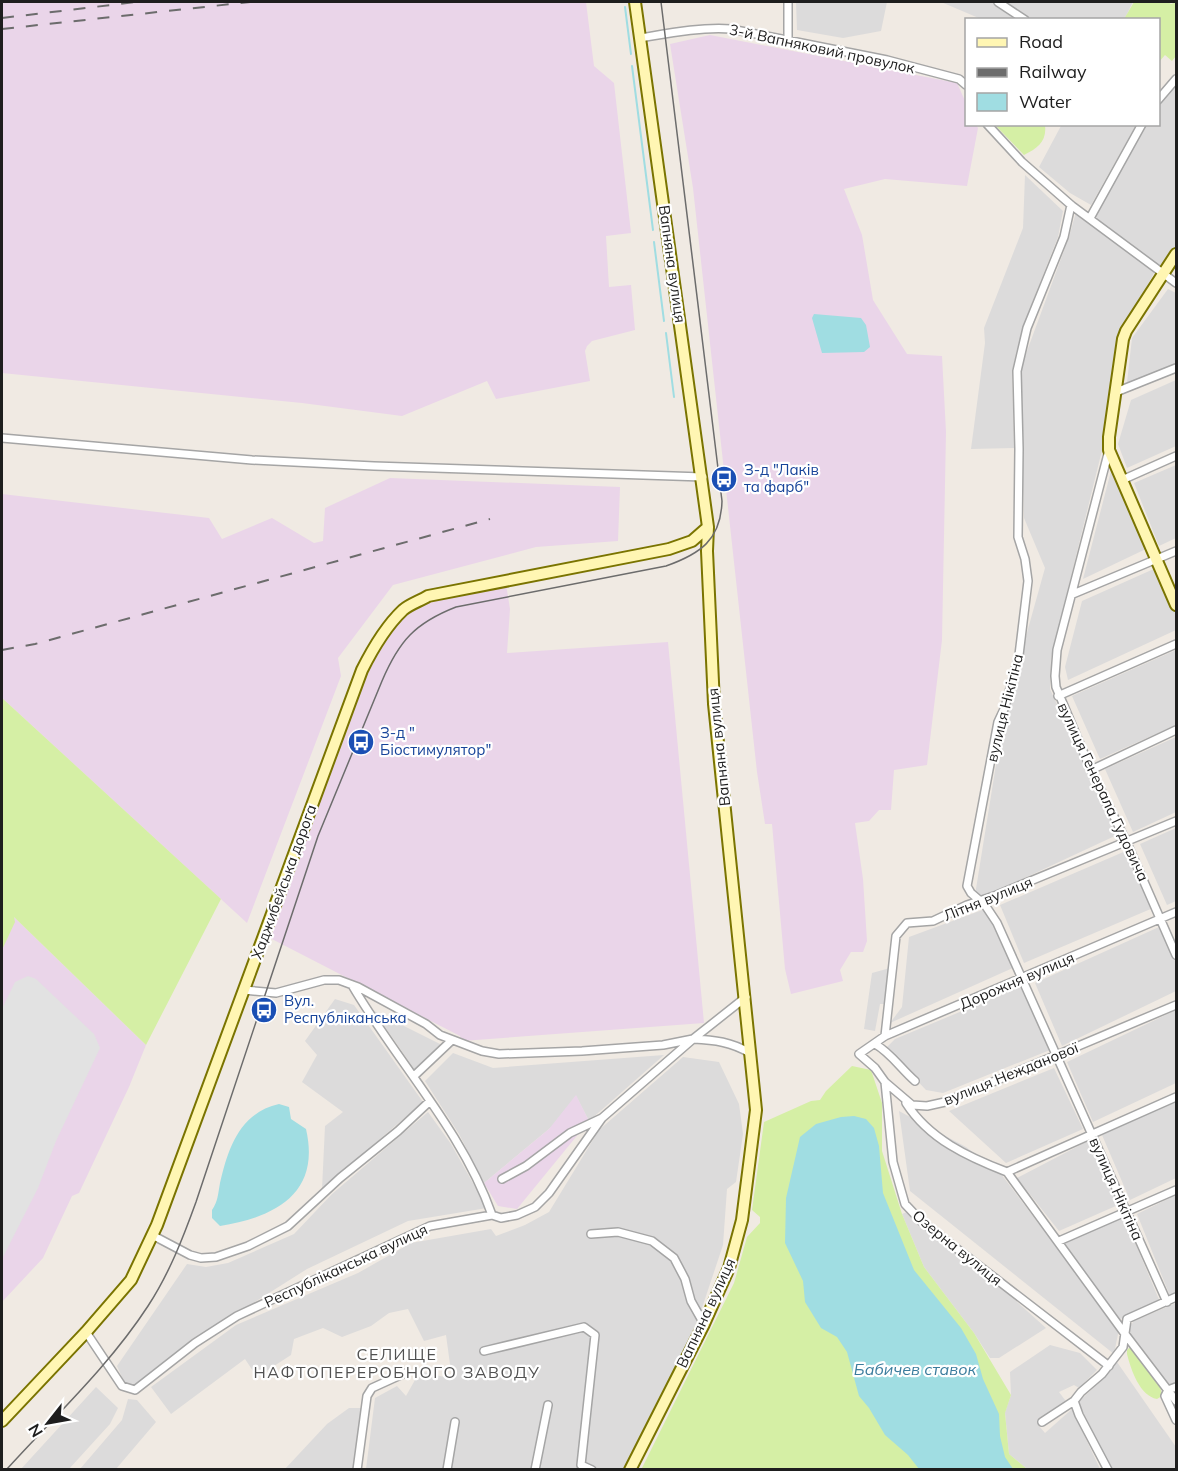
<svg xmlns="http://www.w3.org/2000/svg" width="1178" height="1471" font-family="Mulish,sans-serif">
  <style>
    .residential { fill: #dcdbdb }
    .industrial { fill: #ead5e9 }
    .grass { fill: #d5efa5 }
    .parking { fill: #e2e2e2 }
    .water { fill: #a0dde2 }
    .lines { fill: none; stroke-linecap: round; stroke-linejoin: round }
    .stream { stroke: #a0dde2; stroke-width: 2 }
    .street-casing { stroke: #a5a5a5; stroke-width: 10 }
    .secondary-casing { stroke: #7a7400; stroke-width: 14 }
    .street { stroke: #fff; stroke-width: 7 }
    .secondary { stroke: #fff6b3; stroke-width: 10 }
    .tram { stroke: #6c6c6c; stroke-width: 1.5 }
    .rail { stroke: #6c6c6c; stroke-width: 2; stroke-dasharray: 12 12; stroke-linecap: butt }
    .labels { text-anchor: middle; stroke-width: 4.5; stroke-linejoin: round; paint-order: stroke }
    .street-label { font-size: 15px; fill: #1e1e1e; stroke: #fff }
    .transit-label { font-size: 15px; fill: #164399; stroke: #fff; text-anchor: start }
    .neighbourhood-label { font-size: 16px; letter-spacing: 1.5px; fill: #515151; stroke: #fff }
    .water-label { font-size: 16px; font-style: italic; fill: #3b7c9d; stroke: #fff }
  </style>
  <rect width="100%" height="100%" fill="#f0eae3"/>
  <path class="residential" d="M796,2h91l-6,29 -38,7 -46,-8z
    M941,2h56l26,17h-42z
    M999,2h134l-9,18 -99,-1z
    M1176,81v167l-15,22 -69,-52 51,-93 15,-1 1,-22z
    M1062,124l74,1 -45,80 -21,-12 -31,-26z
    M1025,175l38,36 -5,26 -35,89 -11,45 2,77 -43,1 14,-106 -1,-15 39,-100z
    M1076,212l79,59 -36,68 -14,99 -54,220 -1,31 67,146 -131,61 -11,-1 29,-180 41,-147 -21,-50 -4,-148 49,-133z
    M1168,289l8,4v77l-50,21 6,-53z
    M1176,380v66l-49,22 -9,-24 13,-44z
    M1176,465v73l-17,8 -25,-63z
    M1112,467l36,81 -65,31z
    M1156,568l20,46v16l-108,50 -3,-13 17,-66z
    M1176,650v75l-76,34 -28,-63z
    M1176,737v75l-43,20 -28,-63z
    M1176,828v73l-9,4 -27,-61z
    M1128,850l25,58 -129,55 -24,-58z
    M985,909l30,58 -125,56 12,-16 7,-70z
    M1159,927l17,36v28l-114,55 -27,-63z
    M890,968l-4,36h-6l-5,27 -11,-2 8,-56z
    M1022,986l28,64 -107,43 -17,-3 -40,-42 9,-9z
    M335,999l19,6 69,97 -101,87 3,-63 18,-14 -41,-30 15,-27 -12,-14z
    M1176,1010v73l-83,39 -26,-60z
    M374,1011l72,36 -29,26z
    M453,1053l40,15 171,-13 -75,66 -13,-25 -21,28 -71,59 -25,-49 -34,-53z
    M683,1057l36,5 20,42 4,30 -7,48 -9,7 -4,56 -26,78 -73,146h-258l9,-71 22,-12 9,10 14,-25 32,8 -6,-44 -22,6 -16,-32 -19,4 -18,13 -29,11 -19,-9 -29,11 -3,16 -34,22 -12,-18 -74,55 -20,-27 85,-62 122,-52 53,-30 80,-14 5,7 29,-11 24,-13 50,-82z
    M1054,1068l29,61 -77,34 -57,-52z
    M1176,1101v77l-46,22 -28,-65z
    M899,1111l67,36 35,27 118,155 -5,25 -204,-163z
    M428,1112l23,32 36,64 -79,13 -101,48 -114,72 -58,46 -11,-5 -7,-16 70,-102 19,3 22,-4 66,-29 38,-40z
    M1088,1141l30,64 -59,26 -42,-53z
    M1176,1195v99l-6,2 -33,-82z
    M914,1209l132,119 -47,30h-9l-16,-25 -50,-66 -22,-53z
    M1124,1216l36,86 -42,18 -54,-78z
    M1176,1303v79l-8,3 -41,-55 7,-9z
    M1050,1345l30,8 17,17 -18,18 -5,-3 -15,7 9,12 -29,22 6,7 27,-24 28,60h-73l-18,-15 -4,-42 6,-17 -1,-23z
    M1117,1362l59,85v22h-65l-33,-67 22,-20z
    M96,1387l22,21 -8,16 -41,45h-48z
    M128,1399l9,1 19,22 -40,47h-36l42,-49z
    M349,1408h14l-8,61 -71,1 43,-46z"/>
  <path class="industrial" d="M2,2h584l8,64 20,17 17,150 -25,3 3,51 22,-2 4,45 -43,11 -5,5 -2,5 5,30 -94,18 -9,-18 -85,35 -100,-13 -300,-30z
    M710,35l247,48 9,20v21l10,1 2,3 -11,58 -82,-7 -41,10 18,46 11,65 34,54 35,2 4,76 -4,208 -15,125 -33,5 -3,40h-12l-10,11 -14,2 8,56 4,62 -4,11h-12l-11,18 3,11 -52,13 -6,-25 -13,-145h-7l-8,-52 -64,-584 -23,-144z
    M390,478l230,9 -2,54 -82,6 -143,38 -55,73 3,18 -94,247 -245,-225v-204l207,24 13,21 50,-21 42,25 9,-2 2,-33z
    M506,584l4,25 -3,44 161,-11 36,381 -242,18 -2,-5 -194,-100 110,-290 34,-35 21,-10z
    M13,916l133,129 -17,42 -50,106 -7,3 -29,62 -41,44v-361z
    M576,1095l13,26 -72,88 -19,-3 -14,-23 65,-54z"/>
  <path class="grass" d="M1134,2h34l3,2 5,-2v54l-4,5 -7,-6 -6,7 -1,-42 -34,-1z
    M995,125h50c2,16 -7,23 -21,30z
    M2,698l219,201 -75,146 -132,-128 1,5 -13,28z
    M852,1066l19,4 11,33v48l20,63 22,53 50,66 37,62 -6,18 4,41 18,15 -386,1 93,-187 13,-46 13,-14v-6l-8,-7 12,-88 47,-21 9,-1 6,-9z
    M1130,1347c11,10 32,35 32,49l-5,3c-17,-3 -26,-29 -30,-45v-4z"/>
  <path class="parking" d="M28,976l8,3 58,55 6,14 -44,93 -18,47 -36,71v-250l13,-27z"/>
  <path class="water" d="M814,314l47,4 5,7 4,22 -6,5 -42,1 -10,-35z
    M279,1104l10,3 2,12 15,10c15,65 -31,88 -86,97l-8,-8v-8c6,-9 6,-16 8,-27 8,-34 19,-70 59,-79z
    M854,1116l12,3 8,9 5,18 4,47 31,77 47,58 15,26 7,25 16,35 1,22 5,21 8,12h-94l-11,-14 -23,-20 -16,-27 -10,-12 -12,-44 -10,-15 -16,-9 -16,-26 -2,-21 -18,-38 1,-45 14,-61 16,-13 25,-7z"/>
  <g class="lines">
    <path class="stream" d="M625,7l6,47
      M632,66l21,164
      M654,242l10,79
      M666,333l8,64"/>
    <defs>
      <path id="street" d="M998,2l27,18
        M640,38c30,-5 60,-11 91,-9l156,31 72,19 7,6
        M788,41v-39
        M1158,100l18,-21
        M987,124l35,38 49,43 105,78
        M1071,205l-7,32 -37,91 -10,43 2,78 -1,88 7,22 3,22 -9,74 -14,52 -7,15 -31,164 4,7 14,12 12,18 170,379
        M1090,218l52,-94
        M1116,392l60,-24
        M2,438l250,22 122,6 329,11
        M1109,450l-52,200 -2,26 1,11 35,83 36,73 49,112
        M1122,480l54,-24
        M1073,594l103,-43
        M1058,696l118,-52
        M1091,770l85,-40
        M1176,912l-291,124 -26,18 16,14 10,14 27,23 15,1 18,-4 231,-97
        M352,985c45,77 110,145 140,230
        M244,990l32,3 48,-13h15l19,7 68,37 14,11 42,16 17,3 83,-3 81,-6 30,-6 53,-42
        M885,1036l11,-100 11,-13 26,-2 34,-16 27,-9 182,-75
        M875,1044c16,9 26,25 40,37
        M414,1076l38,-36
        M885,1082l8,80 12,42 16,17 188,145
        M906,1103c23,36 62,54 101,69l118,162 51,67
        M1007,1172l169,-75
        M502,1179l24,-13 44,-33 32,-15
        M591,1234l27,-2 34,9 22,17 11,21 6,22 13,23
        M152,1235l38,20 11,3 15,-1 32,-11 40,-20 52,-48 58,-47 32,-30
        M1059,1241l117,-51
        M86,1332l36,54 13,4 60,-47 42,-27 193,-90 62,-11 9,3 16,-3 18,-8 14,-14 53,-75 91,-79c22,1 38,3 57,14
        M484,1351l100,-24 11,8 -14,130 11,5
        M1176,1387l-8,3 -3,6 11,24
        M1074,1401l5,14 29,55
        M1042,1422l32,-21 7,-9 21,-18 21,-27 4,-28 49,-22
        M357,1470l10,-74 5,-8 33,-15
        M447,1470l8,-48
        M535,1470l13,-65"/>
      <path id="secondary" d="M1176,254l-50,77 -3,8 -14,98v13l67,155
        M2,1421l84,-89 45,-52 26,-55 205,-555c11,-22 23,-43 41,-60 7,-6 17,-9 25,-14l241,-47 23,-8 16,-14
        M630,1470l74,-146 25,-56 13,-48 14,-110 -42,-406 -7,-153 1,-24 -73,-525"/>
    </defs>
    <use href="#street" class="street-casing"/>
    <use href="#secondary" class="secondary-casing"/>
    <use href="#street" class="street"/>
    <use href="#secondary" class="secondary"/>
    <path class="tram" d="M6,1470c48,-53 103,-104 142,-164 21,-32 35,-68 48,-104l122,-366 64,-155c17,-40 33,-58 74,-74l210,-41c34,-12 55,-26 56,-65l-61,-499"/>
    <path class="rail" d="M2,18l134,-16
      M2,29l248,-27
      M2,650l33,-6 455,-125"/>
  </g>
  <defs>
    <symbol id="bus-disc" viewBox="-11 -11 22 22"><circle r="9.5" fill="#1a4fb4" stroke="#fff"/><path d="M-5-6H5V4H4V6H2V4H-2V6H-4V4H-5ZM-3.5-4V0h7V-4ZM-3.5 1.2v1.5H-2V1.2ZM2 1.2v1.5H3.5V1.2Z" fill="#fff"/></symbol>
  </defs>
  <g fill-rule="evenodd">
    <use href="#bus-disc" x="709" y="464" width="30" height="30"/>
    <use href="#bus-disc" x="346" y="727" width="30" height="30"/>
    <use href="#bus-disc" x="249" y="995" width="30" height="30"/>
  </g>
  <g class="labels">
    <g class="street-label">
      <text transform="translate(822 49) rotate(12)" y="5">3-й Вапняковий провулок</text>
      <text transform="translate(672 264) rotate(82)" y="5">Вапняна вулиця</text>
      <text transform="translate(1005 708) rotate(-76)" y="5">вулиця Нікітіна</text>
      <text transform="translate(719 747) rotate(-96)" y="5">Вапняна вулиця</text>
      <text transform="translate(1103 792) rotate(65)" y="5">вулиця Генерала Гудовича</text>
      <text transform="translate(284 882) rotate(-70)" y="5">Хаджибейська дорога</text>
      <text transform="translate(988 899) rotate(-22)" y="5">Літня вулиця</text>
      <text transform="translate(1017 981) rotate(-23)" y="5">Дорожня вулиця</text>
      <text transform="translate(1011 1074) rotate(-22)" y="5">вулиця Нежданової</text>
      <text transform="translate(1116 1189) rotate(66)" y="5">вулиця Нікітіна</text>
      <text transform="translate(957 1248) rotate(39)" y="5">Озерна вулиця</text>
      <text transform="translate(346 1266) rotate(-25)" y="5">Республіканська вулиця</text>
      <text transform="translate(706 1313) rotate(-65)" y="5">Вапняна вулиця</text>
    </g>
    <g class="transit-label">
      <text x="744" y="475">З-д "Лаків<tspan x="744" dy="17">та фарб"</tspan></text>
      <text x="380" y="738">З-д "<tspan x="380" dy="17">Біостимулятор"</tspan></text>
      <text x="284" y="1006">Вул.<tspan x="284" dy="17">Республіканська</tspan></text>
    </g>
    <g class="neighbourhood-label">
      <text x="397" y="1360">СЕЛИЩЕ<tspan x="397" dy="18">НАФТОПЕРЕРОБНОГО ЗАВОДУ</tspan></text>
    </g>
    <g class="water-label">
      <text x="915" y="1375">Бабичев ставок</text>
    </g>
  </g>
  <rect width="1178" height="1471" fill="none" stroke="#1e1e1e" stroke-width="6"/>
  <rect x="965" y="18" width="195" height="108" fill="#ffffff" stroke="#a5a5a5" stroke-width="1.5"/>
  <rect x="977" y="38" width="30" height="9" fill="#fff6b3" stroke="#a5a5a5" stroke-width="1.5"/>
  <text x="1019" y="48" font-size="18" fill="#1e1e1e">Road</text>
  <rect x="977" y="68" width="30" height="9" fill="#6c6c6c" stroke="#a5a5a5" stroke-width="1.5"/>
  <text x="1019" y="78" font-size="18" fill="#1e1e1e">Railway</text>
  <rect x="977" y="93" width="30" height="18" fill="#a0dde2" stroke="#a5a5a5" stroke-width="1.5"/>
  <text x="1019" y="108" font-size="18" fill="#1e1e1e">Water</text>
  <g transform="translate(48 1423) rotate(239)" stroke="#ffffff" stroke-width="4.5" paint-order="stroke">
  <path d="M0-4.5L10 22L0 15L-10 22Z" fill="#1e1e1e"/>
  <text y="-9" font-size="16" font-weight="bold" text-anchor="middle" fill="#1e1e1e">N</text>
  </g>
</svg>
